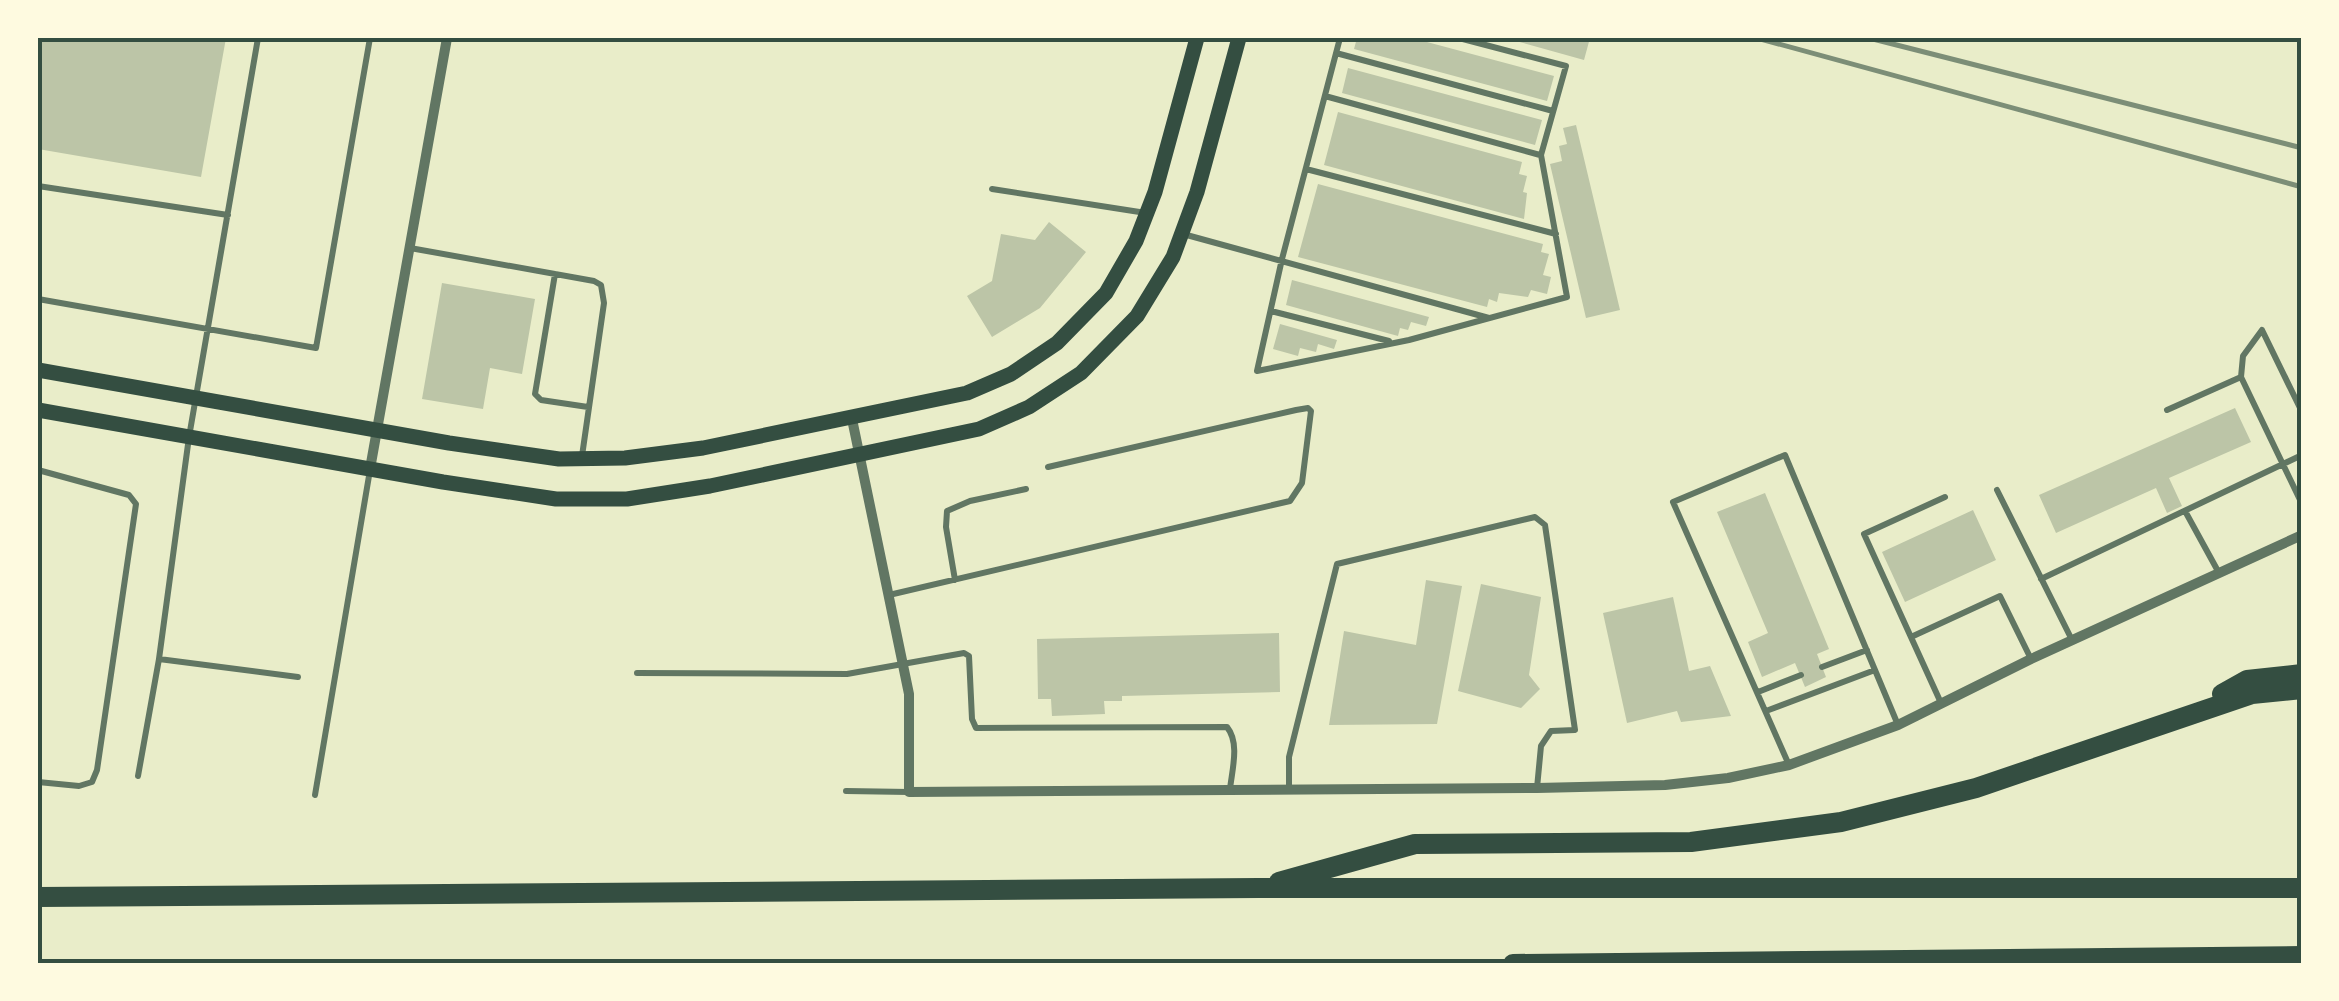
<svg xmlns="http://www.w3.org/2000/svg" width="2339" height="1001" font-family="Quicksand,sans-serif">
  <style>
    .building { fill: #bcc5a7 }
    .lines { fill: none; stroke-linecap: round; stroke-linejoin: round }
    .service { stroke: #617663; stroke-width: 6 }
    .minor { stroke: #617663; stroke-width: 10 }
    .secondary { stroke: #344e41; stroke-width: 15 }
    .motorway { stroke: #344e41; stroke-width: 20 }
    .rail { stroke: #7c8e77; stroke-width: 5 }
    .neatline { fill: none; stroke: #344e41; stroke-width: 4 }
  </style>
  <rect width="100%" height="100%" fill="#e9edc9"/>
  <path class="building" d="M45,38h181l-25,139 -163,-28v-108l6,1z
    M1357,38h55l142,38 -7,25 -193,-52z
    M1505,38h85l-6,22z
    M1348,68l194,52 -7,25 -193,-52z
    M1338,112l184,50 -3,12 8,2 -4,16 4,1 -3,26 -200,-54z
    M1576,125l44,185 -34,8 -36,-154 12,-3 -3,-15 8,-2 -4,-16z
    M1318,184l225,60 -2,8 8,2 -6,21 8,2 -4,17 -16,-4 -3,7 -29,-4 -2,9 -8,-3 -2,8 -189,-50z
    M1049,222l37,30 -46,56 -48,29 -25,-41 25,-15 9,-47 34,6z
    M1292,280l137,37 -3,9 -15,-4 -3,8 -8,-2 -2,8 -112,-31z
    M442,283l93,16 -13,75 -32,-6 -7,41 -61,-10z
    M1280,324l57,16 -3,9 -16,-5 -2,8 -16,-4 -2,8 -25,-7z
    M2235,408l16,34 -82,36 13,28 -15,7 -11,-25 -100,45 -17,-38z
    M1765,493l64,156 -12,5 9,23 -21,10 -10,-24 -33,14 -14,-35 20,-9 -51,-121z
    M1973,510l23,50 -91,42 -23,-50z
    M1426,580l36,6 -25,138 -108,1 15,-94 72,14z
    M1481,584l60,13 -12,78 11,14 -19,19 -63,-17z
    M1673,597l16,74 21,-5 21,50 -50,6 -4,-11 -50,12 -24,-110z
    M1279,633l1,59 -158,4v5h-18l1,13 -53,2 -1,-17h-13l-1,-60z"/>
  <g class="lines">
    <path class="service" d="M1340,38l-58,221 -25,112 152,-31 158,-43 -26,-142 25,-89 -107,-28
      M1336,53l217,58
      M1325,96l215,59
      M1306,169l250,65
      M38,186l190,29
      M992,189l154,24
      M1183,234l306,84
      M410,248l184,33 7,4 3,18 -22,153
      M555,274l-20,120 6,6 47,7
      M38,299l278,49 54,-310
      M1271,311l118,30
      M2241,377l2,-21 19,-26 40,82
      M2167,410l74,-33 61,127
      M38,470l91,25 7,9 -39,266 -5,12 -13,4 -41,-4
      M1997,490l75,150
      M2185,511l34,62
      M2041,579l261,-124
      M955,580l-9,-53 1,-16 23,-10 56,-12
      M889,595l401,-94 12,-18 9,-72 -3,-3 -12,2 -248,57
      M1911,637l89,-41 31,63
      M159,659l139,18
      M1822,667l45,-17
      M637,673l210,1 117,-21 5,3 3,63 4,9 251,-1c13,16 5,43 3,62
      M1758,692l43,-17
      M1941,703l-77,-169 81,-37
      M1766,711l109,-41
      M1789,765l-116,-263 112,-47 113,270
      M138,776l21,-117 30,-222 69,-399
      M1289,789v-32l48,-193 198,-47 10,8 30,205 -24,1 -10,15 -4,42
      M846,791l63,1
      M315,795l55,-325"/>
    <path class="minor" d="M852,419l57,275v98l628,-4 128,-3 63,-7 61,-13 109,-40 133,-66 271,-124
      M370,469l77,-431"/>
    <path class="secondary" d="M38,370l411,73 110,16 66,-1 78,-10 264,-55 44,-19 46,-31 49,-50 30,-52 19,-49 42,-154
      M38,410l405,72 113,17h71l83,-13 269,-57 50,-22 52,-34 56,-57 36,-59 24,-65 42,-154"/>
    <path class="motorway" d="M2222,694l25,-14 55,-6
      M1279,882l136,-38 276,-2 150,-20 135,-34 276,-94 50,-5
      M38,897l1220,-9h1044
      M1513,964l789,-8"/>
    <path class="rail" d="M1757,38l545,149
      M1869,38l433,110"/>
  </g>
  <rect width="2339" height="1001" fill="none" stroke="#fefae0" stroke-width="80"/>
  <rect x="40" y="40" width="2259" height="921" class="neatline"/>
</svg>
